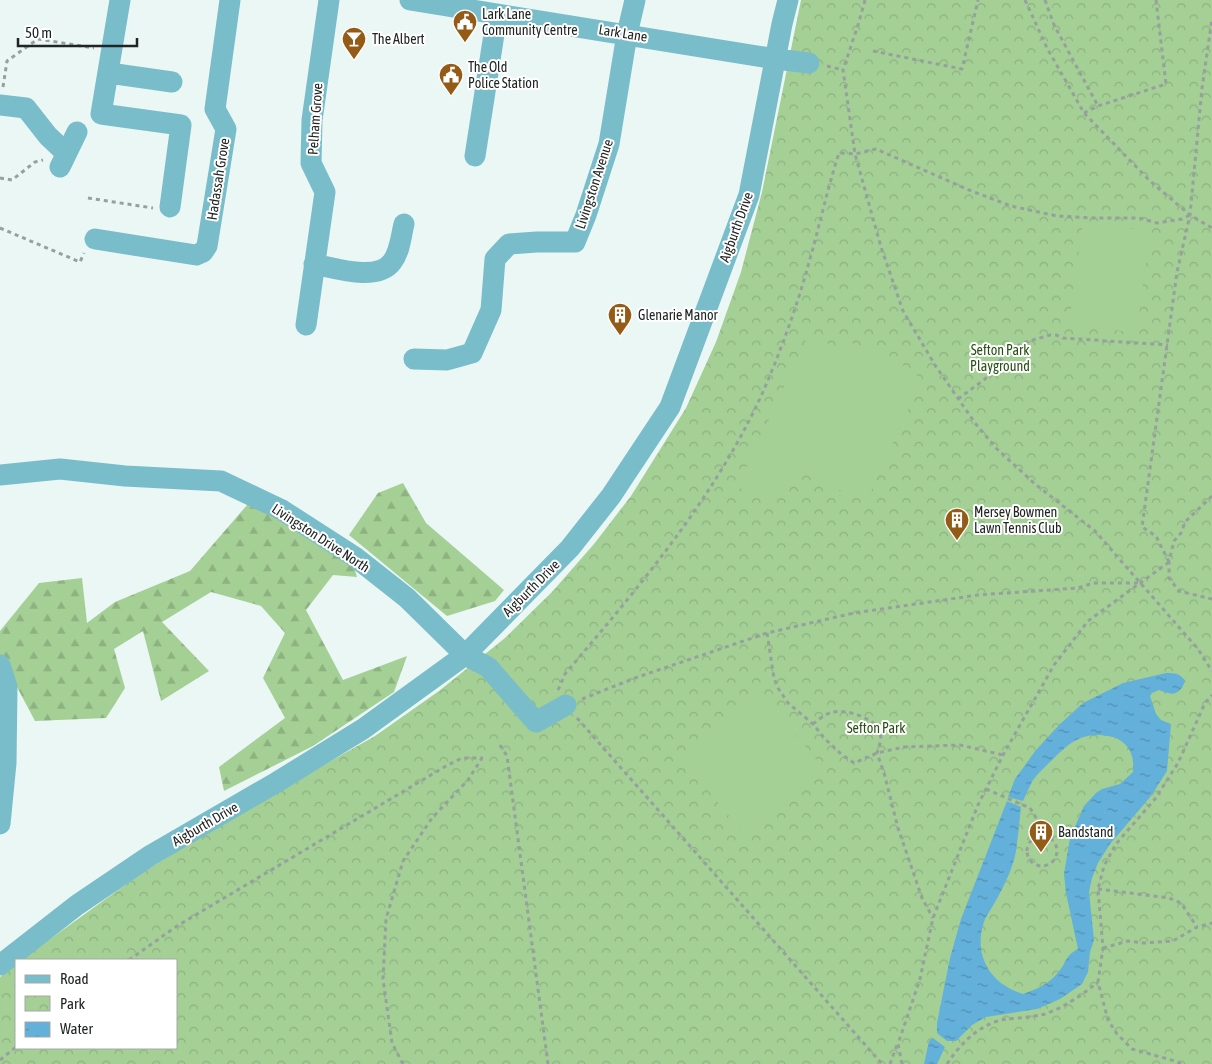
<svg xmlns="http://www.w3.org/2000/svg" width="1212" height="1064" font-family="'Asap Condensed',sans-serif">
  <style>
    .forest { fill: url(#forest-firs) }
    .park { fill: url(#park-crowns) }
    .garden { fill: #a4cf95 }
    .water { fill: url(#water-ripples) }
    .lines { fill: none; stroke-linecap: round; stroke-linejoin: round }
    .path { stroke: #96a09e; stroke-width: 3; stroke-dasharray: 4 4; stroke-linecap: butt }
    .minor { stroke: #79bdca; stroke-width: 21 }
    .labels { text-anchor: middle; stroke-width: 4; stroke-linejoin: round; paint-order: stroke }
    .poi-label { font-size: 14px; fill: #202524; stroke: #fff; text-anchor: start }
    .street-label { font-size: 14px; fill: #202524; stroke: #fff }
    .park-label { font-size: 14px; fill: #265012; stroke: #fff }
  </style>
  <defs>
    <pattern id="forest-firs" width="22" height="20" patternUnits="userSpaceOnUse" patternTransform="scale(1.25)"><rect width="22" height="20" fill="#a4cf95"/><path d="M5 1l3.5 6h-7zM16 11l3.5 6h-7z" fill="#8db280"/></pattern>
    <pattern id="park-crowns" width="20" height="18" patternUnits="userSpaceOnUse" patternTransform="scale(1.25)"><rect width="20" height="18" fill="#a4cf95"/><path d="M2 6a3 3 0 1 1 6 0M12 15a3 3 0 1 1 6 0" fill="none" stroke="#8db280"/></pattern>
    <pattern id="water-ripples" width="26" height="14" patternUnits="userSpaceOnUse" patternTransform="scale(1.25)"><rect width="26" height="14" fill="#63b0db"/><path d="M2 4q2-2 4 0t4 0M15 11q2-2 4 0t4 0" fill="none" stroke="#518fb1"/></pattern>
  </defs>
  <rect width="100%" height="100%" fill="#eaf7f5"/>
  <path class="forest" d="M403,483l23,40 78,67 -9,11 -48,15 -98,-81 29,-42z
    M254,497l96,57 7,23 -24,-2 -27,35 37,70 64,-24 -13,36 -81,54 -89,45 -5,-24 66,-49 -22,-40 22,-45 -24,-27 -50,-14 -49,30 47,49 -48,30 -18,-70 -29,18 11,39 -19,30 -71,3 -35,-66v-24l39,-48 43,-5 5,45 28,-21 75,-31z"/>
  <path class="park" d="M801,0h411v1064h-1212v-87l16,-13v84h160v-88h-155l118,-85 79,-50 157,-89 64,-45 66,-53 47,-46 42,-48 37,-48 55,-88 30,-66 25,-70 21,-80z"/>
  <path class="garden" d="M1083,222l67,9 -13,102 -68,-9z
    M809,334l36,18 5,-10 63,28 8,11 -55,121 -75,-34 -16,35 -38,-16z
    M760,691l64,78 -79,66 -64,-77z"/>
  <path class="water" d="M1166,673c9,0 14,0 19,8 -5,14 -12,15 -26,9l-7,3 -2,3 6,18 5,6 10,4 -4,47 -16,25 -41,48 -12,19 -6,15 -3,14 5,48 -4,12 -2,20 -6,12 -22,15 -23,10 -51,8 -14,8 -16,16h-9l-10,-8v-10l13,-65 11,-39 46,-118 14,6c-2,16 -3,34 -6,49 -4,16 -12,32 -20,46 -3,6 -7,11 -10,17 -13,34 4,65 38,75 14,-5 28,-11 37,-24 8,-10 5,-14 18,-21l-12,-56 -2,-19 6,-36 14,-32 12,-13 6,-4 18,-5 13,-12c1,-14 -1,-25 -15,-33 -5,-3 -12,-3 -18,-4 -22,-1 -34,11 -49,26 -6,6 -13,12 -18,19 -4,7 -7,15 -10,21l-15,-4 7,-18 21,-29 24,-26 23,-21 40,-20z
    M933,1038l12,9 -8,17h-13l5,-23z"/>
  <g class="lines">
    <path class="path" d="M865,0l-7,25 -15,45 12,84 26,93 22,64 32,54 40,58 22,26 38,35 60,47 103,118 14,22
      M1025,0l22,48 37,65 66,68 40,34 22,13
      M1045,0l9,25 44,81
      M873,51l89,18 16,-69
      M827,66l16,4
      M3,87l4,-26 31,-22 56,9
      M1084,113l14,-7 68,-22 -10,-84
      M0,178l12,2 23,-18 8,-2
      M88,198l65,10
      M0,228l80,34 4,-9
      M958,399l27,-20 22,-27 16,-9 27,-8h6l7,3 105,7
      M1212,496l-27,26 -4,11 -7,8 -5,21v16l10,13 33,8
      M1169,562l-13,-26 -14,-9 35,-255 13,-57 12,-127 10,-69
      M767,633l7,45 4,10 10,15 25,21 12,15 16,15 13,9 23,-10 27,-6 56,-2 43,10
      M558,690l7,-16c74,-87 149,-175 197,-280 18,-41 34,-85 46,-128 11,-38 19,-76 31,-113l16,1 21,-5 93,41 42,16 46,10 35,2h47l18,5 25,-4 8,-4
      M582,699l53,-21 132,-45 87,-20 124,-18 100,-7 15,-5h47
      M577,718l305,346
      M813,724c5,-4 14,-11 20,-12 14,-3 40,6 46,18 4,8 0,16 -2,23l7,20 14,55 24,70 11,20
      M500,745l7,11 41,308
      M986,789l44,19 8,13 -1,16
      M1027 851a15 15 0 1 1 30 0a15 15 0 1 1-30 0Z
      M1098,889l71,9 12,5 16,24
      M1103,948l25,-7 16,2 29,-2 24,-14 15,-4
      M129,960l48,-34 269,-160 16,-8h21
      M0,1060l16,-13
      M403,1064l-11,-21 -9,-64 3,-60 17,-58 29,-43 36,-38 14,-22
      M890,1064l7,-19
      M902,1064l-4,-20 22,-65 13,-61 45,-113 25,-50 51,-90 34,-44 81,-59
      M947,1064c14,-21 33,-41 60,-45 13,-1 26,-2 38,-5 20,-7 37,-19 53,-32
      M1181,1064l-6,-3 -43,-12 -15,-15 -9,-14 -10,-38 5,-34 -5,-59 6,-23 12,-22 39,-45 23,-36 27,-60 7,-8"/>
    <path class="minor" d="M120,0l-19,114 80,11 -11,82
      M410,0l366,59 33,4
      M109,73l63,9
      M0,105l26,3 22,28 18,17
      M475,156l22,-141
      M60,167l17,-35
      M95,239l101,16 7,-3 4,-6 19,-117 -11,-20 15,-109
      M314,264c21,4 63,18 78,-2 8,-10 9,-26 12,-38
      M306,325l19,-133 -14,-29 1,-43 17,-120
      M414,359l33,1 25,-7 19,-43 4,-51 14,-15 28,-2h38l11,-27 23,-71 18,-110 8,-34
      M0,475l60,-6 65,7 96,5 61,29 73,47 52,41 58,57 23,12 48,55 30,-17
      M0,665l7,22 -1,76 -6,61
      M0,965l77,-60 74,-50 126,-73 86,-53 102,-74 105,-107 41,-52 59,-89 79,-212 33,-171 6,-24"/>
  </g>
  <defs>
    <symbol id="civic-pin" viewBox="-11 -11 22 30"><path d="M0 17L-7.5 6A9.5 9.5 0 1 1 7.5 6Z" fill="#945b17" stroke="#fff"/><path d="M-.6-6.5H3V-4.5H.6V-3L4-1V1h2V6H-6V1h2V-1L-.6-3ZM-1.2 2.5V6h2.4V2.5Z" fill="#fff"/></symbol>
    <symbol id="bar-pin" viewBox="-11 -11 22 30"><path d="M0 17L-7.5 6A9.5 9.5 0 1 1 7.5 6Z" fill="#945b17" stroke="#fff"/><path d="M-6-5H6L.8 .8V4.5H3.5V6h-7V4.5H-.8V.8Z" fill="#fff"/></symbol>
    <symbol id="building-pin" viewBox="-11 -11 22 30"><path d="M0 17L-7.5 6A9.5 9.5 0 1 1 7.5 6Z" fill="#945b17" stroke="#fff"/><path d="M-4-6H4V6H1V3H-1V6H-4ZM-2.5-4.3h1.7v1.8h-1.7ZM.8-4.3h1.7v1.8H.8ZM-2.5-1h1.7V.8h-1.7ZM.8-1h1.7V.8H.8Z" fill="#fff"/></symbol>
  </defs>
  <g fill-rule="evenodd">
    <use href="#civic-pin" x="451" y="8" width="28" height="38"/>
    <use href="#bar-pin" x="340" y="25" width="28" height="38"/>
    <use href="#civic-pin" x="437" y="61" width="28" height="38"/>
    <use href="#building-pin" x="606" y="301" width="28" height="38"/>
    <use href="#building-pin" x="943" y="506" width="28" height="38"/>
    <use href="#building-pin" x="1027" y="818" width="28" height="38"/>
  </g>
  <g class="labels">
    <g class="poi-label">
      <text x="482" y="19">Lark Lane<tspan x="482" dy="16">Community Centre</tspan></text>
      <text x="372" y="44">The Albert</text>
      <text x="468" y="72">The Old<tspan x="468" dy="16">Police Station</tspan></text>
      <text x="638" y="320">Glenarie Manor</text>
      <text x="974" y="517">Mersey Bowmen<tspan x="974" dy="16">Lawn Tennis Club</tspan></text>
      <text x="1058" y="837">Bandstand</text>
    </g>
    <g class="street-label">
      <text transform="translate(623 33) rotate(9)" y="5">Lark Lane</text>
      <text transform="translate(315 119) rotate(-86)" y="5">Pelham Grove</text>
      <text transform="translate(218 179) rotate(-81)" y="5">Hadassah Grove</text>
      <text transform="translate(594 184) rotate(-72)" y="5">Livingston Avenue</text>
      <text transform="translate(736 227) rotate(-70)" y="5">Aigburth Drive</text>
      <text transform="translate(321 538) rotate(33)" y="5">Livingston Drive North</text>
      <text transform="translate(531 588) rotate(-45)" y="5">Aigburth Drive</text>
      <text transform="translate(205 824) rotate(-30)" y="5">Aigburth Drive</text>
    </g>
    <g class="park-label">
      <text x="1000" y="355">Sefton Park<tspan x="1000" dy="16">Playground</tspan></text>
      <text x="876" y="733">Sefton Park</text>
    </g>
  </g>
  <rect x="15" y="959" width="162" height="90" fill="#ffffff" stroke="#a6a8a7"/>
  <rect x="25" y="975" width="25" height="8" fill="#79bdca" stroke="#a6a8a7"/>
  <text x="60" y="984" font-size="15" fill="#202524">Road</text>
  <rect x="25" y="996" width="25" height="15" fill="url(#park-crowns)" stroke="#a6a8a7"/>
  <text x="60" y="1009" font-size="15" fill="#202524">Park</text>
  <rect x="25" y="1022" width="25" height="15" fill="url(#water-ripples)" stroke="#a6a8a7"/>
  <text x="60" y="1034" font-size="15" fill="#202524">Water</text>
  <path d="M18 38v8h119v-8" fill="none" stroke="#202524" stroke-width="2.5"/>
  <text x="25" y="38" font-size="15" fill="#202524" stroke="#ffffff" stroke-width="4" paint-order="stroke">50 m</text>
</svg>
